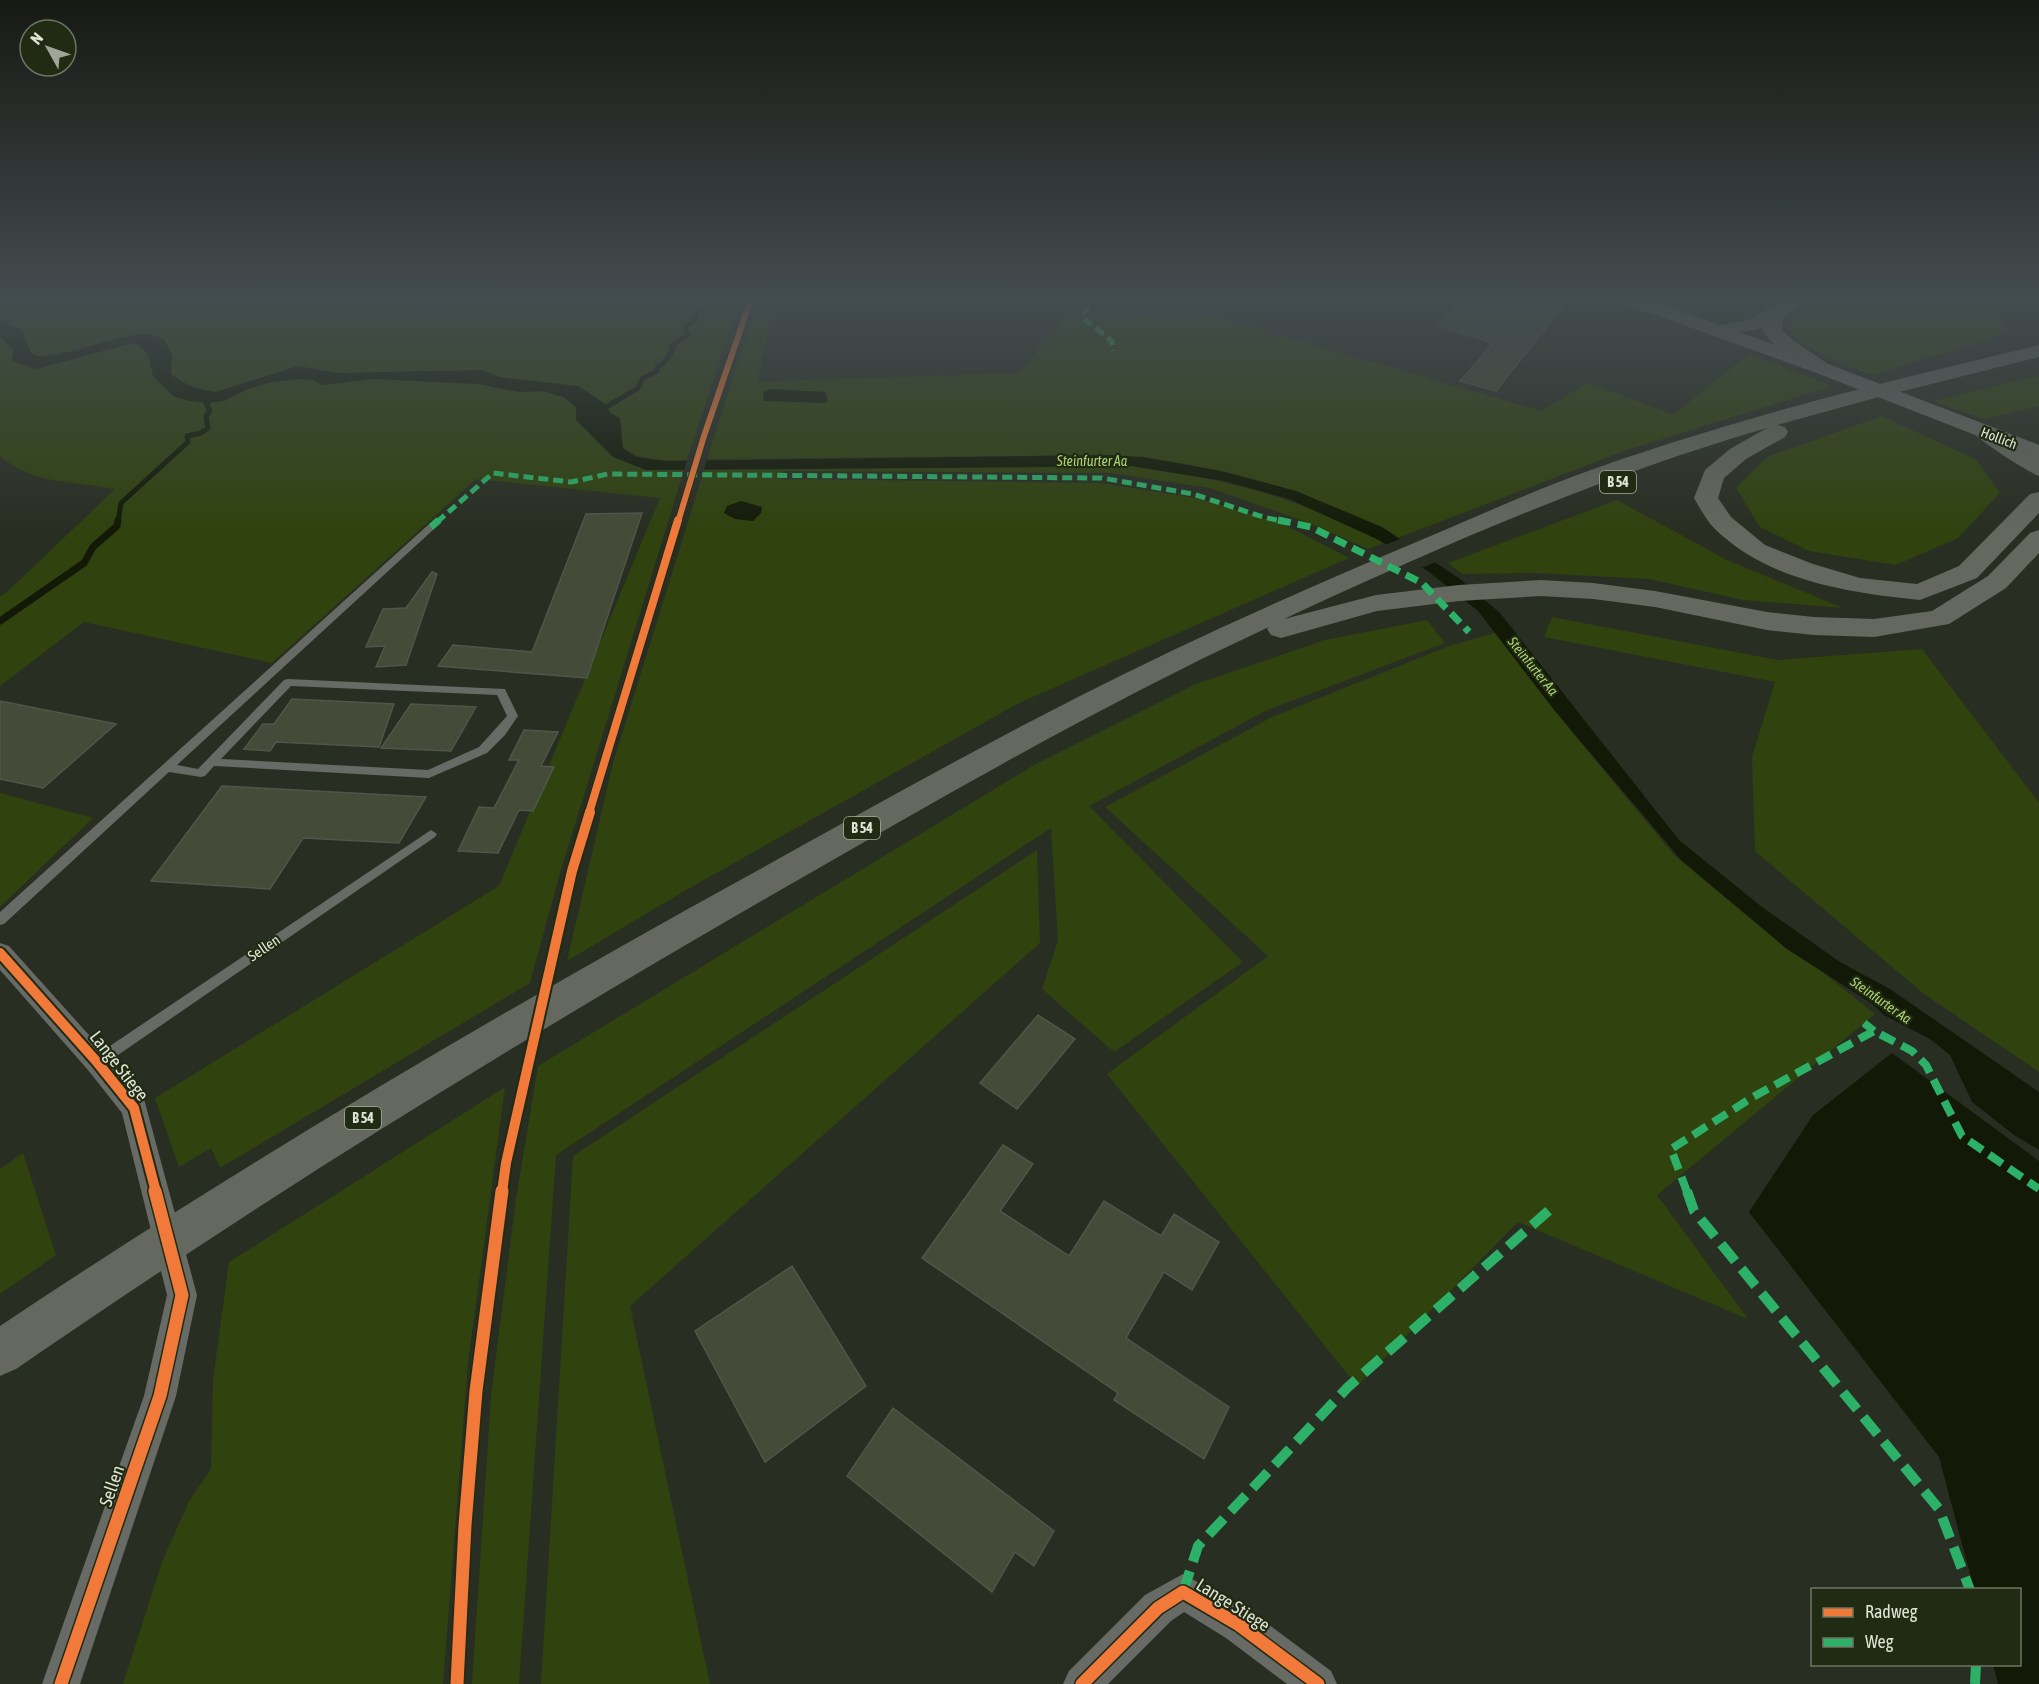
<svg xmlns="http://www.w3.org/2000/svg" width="2039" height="1684" font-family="'Asap Condensed',sans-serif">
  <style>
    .green { fill: #30420e }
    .water { fill: #121a07 }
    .pier { fill: #292e22 }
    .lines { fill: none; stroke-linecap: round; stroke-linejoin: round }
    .stream-far1 { stroke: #121a07; stroke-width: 5 }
    .stream { stroke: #121a07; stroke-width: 7 }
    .building { fill: #444b38; stroke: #50564a; stroke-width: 1.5 }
    .lane { fill: #686a65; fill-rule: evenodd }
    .street { fill: #686a65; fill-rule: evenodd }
    .primary { fill: #676a63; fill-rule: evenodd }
    .highway { fill: #64685e; fill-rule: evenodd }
    .quiet-far3 { stroke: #2db169; stroke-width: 5; stroke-dasharray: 10 5; stroke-linecap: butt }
    .quiet-far2 { stroke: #2db169; stroke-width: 7; stroke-dasharray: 13 7; stroke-linecap: butt }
    .quiet-far1 { stroke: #2db169; stroke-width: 8; stroke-dasharray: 16 8; stroke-linecap: butt }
    .quiet { stroke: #2db169; stroke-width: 10; stroke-dasharray: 22 10; stroke-linecap: butt }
    .cycleway-far3-casing { stroke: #212a13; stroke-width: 8 }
    .cycleway-far2-casing { stroke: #212a13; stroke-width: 10 }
    .cycleway-far1-casing { stroke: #212a13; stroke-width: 14 }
    .cycleway-casing { stroke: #212a13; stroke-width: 16 }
    .cycleway-far3 { stroke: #f17a3a; stroke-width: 6 }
    .cycleway-far2 { stroke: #f17a3a; stroke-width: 8 }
    .cycleway-far1 { stroke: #f17a3a; stroke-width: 10 }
    .cycleway { stroke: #f17a3a; stroke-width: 13 }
    .labels { text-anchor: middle; stroke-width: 4.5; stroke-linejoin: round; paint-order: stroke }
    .far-street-label { font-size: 14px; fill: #dee5d6; stroke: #212a13 }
    .far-water-label { font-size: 14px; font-style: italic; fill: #add473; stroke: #212a13 }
    .shield { fill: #212a13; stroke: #a5ad9c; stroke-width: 1.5 }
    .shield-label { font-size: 14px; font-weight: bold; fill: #dee5d6 }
    .street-label { font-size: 15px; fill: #dee5d6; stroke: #212a13 }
    .near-street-label { font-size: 18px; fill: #dee5d6; stroke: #212a13 }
  </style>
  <rect width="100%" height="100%" fill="#292e22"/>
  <path class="green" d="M0,296h389l17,2 26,16 53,-18h256l-54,164c-23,1 -45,1 -64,-12l-3,-12 2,-11 -78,-42 -46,-6 -4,-4 -50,-2 -108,2 -38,-7 -82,26 -30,-6 -15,-12 1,-19 -9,-16 -61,2 -39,13 -26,2 -5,-2 -11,-24 -21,-10z
    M759,296h17l-19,86 262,-9 53,-65 68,6 56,-3 346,100 46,-29 85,33 76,-61 83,32 -208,65 -226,87c-20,-13 -41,-21 -63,-30 -72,-30 -150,-49 -228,-53l-400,4z
    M1827,296h149l23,11 10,26 -136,42 -39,-14 -34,-19 -15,-15 9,-15z
    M0,337l36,32 96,-26c16,6 20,17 21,33l54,27 22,-4 19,-10 23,-7 28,-3 14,1 9,5 52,-6 104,5 41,8 25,-1 21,7 11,9v13l70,50h38l-126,410 -28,103 -310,185 -9,-20 -32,19 -24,-69 344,-212 161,-388 -184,-19 -204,184 -188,-41 -84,64v-90l6,-3 109,-104c-41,-8 -81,-4 -115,-33z
    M2039,376v30l-55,13 -52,-18z
    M1882,416l95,44 23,33 -42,45 -62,27 -87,-14 -49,-24 -24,-39 31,-31z
    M1118,464c80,11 156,25 229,61 12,5 25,11 36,18l-15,6 -59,-26 -99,-35 -100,-15 -327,-2 -2,8 319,4 97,15 86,26 66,34 -330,145 -333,187 -119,71 46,-198 91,-293z
    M1617,500l110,60 116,48 -100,-8 -94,-21 -114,-6 -73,1 -14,-11z
    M1552,617l226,43 144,-11 117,154v269l-115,-78 -169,-143 -3,-94 23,-75 -231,-45z
    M1427,620l18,23 -180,68 -176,95 154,156 -129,90 -72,-63 16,-49 -7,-112 -495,327 -37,529h-47l19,-288 25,-197 22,-133 496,-301 162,-81 129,-44z
    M1495,633l76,98 103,124 113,94 29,18 59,47 -218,181 91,124 -230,-97 -161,164 -250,-312 161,-118 -163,-149 167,-90 177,-71z
    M0,793l93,25 -93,89z
    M1037,850l3,93 -410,363 80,378h-169l32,-528z
    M505,1087l-37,276 -25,321h-320l39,-122 27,-61 22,-32 2,-89 16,-118z
    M23,1153l33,102 -56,39v-125z"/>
  <path class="water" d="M0,320l21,10c4,6 7,20 12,24 11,11 90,-22 113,-20 5,0 12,3 18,5l8,16 -1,19c14,11 27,16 45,18l82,-26 38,7 146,-3 17,7 79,9 29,19 3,8 10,5 3,30 13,9 30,4 441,-6 36,2 78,14 75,20 86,36 78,52 40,34 179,227 83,67 78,55 50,27 149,103v58l-25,-15 -42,-33 -22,-47 -20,-16 -46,-24 -13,-12 -84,-54 -106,-89 -126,-149 -77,-100 -49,-39 -50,-32 -90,-41 -65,-18 -106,-17 -69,3 -403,3 -33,-13 -37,-37v-13l-11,-9 -21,-7 -25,1 -41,-8 -104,-5 -52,6 -9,-5 -14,-1 -28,3 -23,7 -24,12 -17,2 -18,-2 -16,-5 -20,-20 -5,-22 -8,-9 -8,-2 -96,26 -24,-8 1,-11 -13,-13z
    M770,389l55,3 3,9 -2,2 -62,-2 -1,-9z
    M741,501l21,6 -1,6 -8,8 -18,-2 -11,-6 3,-7z
    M1892,1053l147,108v523h-41l-5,-19 27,-1v-74l-46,-1 -35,-132 -190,-245 64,-97z"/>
  <path class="pier" d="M708,456l-5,17h-20l5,-16z
    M1403,538l35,23 -19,8 -37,-23z"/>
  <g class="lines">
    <path class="stream-far1" d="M599,409h4l35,-21 5,-10 14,-7 1,-5 6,-3 9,-14 -2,-3 17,-11 -4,-7 11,-8v-4l16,-20
      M118,522l3,-19 67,-61 -1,-6 14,-3 7,-5 -2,-11 4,-7 -4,-6 7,-7"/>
    <path class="stream" d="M0,621l84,-58 9,-16 24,-21 1,-6"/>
  </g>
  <path class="building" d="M1541,298l24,6 -69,87 -36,-10 33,-38 -55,-17 26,-27 52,13 9,-11 11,2z
    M642,513l-55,165 -149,-12 15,-21 79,7 54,-138z
    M432,572l5,2 -31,91 -30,2 9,-21 -19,1 17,-38 23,-1z
    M292,699l102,5 -15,43 -103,-5 -6,9 -26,-2 19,-25h11z
    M0,701l116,23 -73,64 -43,-9z
    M411,704l65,3 -25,44 -70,-3z
    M524,730l34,2 -17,34 13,1 -21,44 -14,-1 -21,43 -40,-2 21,-44 15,1 25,-48h-10z
    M222,786l204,11 -27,46 -96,-5 -33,51 -119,-8z
    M1038,1015l37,24 -58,70 -37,-26z
    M1003,1145l30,19 -33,47 69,45 35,-55 57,35 13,-22 45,28 -27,48 -28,-18 -38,66 103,69 -25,52 -90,-59 4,-7 -196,-135z
    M792,1266l74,120 -101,76 -70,-131z
    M893,1408l161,123 -20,35 -19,-14 -23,40 -145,-116z"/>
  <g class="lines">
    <path class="lane" d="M431,524l3,1v4l-257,236 21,4 86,-89 4,-1 217,10 13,27 -13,19 -18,18 -58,25 -215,-12 -9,10 -4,1 -32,-5 -165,152 -4,1v-13l428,-387zM291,686l206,9 10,21 -28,31 -51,23 -207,-11z
      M431,830l6,4 -2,3 -333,229 -5,2 -5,-2 -2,-4 2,-4z"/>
    <path class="street" d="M0,943l9,3 97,108 38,45 53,196 -21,101 -96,288h-38l102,-288 23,-101 -45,-182 -34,-43 -88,-100z
      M1183,1574l69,38 79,59 6,13h-50l-61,-46 -42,-26 -13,9 -63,63h-45l6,-13 76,-76z"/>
    <path class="primary" d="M1612,296h28l188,68 211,81v15l-225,-88 -200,-72z"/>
    <path class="highway" d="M1791,296h23l-31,22 -1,11 9,10 37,25 3,4 -3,4c-17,5 -60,-27 -66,-44l-43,9 -7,-2 -3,-4 3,-4 36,-7z
      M2039,345v12l-164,41 -98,27 8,2 3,5 -3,5 -39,22 -22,19 -6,20 13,19 34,28 48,19 47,14 57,6 42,-18 71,-72 9,-2v21l-62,65 -57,22c-71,-7 -152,-19 -205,-71 -9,-9 -15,-21 -21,-31l11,-28 25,-21 37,-21c-166,48 -326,118 -483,191l92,-24 83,-10 82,-5 52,3 62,8 112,21 47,5 60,2 58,-8 56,-35 42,-43 9,-3v23l-33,35 -57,36 -75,13 -60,-2 -47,-5 -112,-23 -62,-8 -52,-3 -82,5 -82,10 -96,27 -10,-3 -4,-6 2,-2c-162,75 -316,164 -471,253 -267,153 -528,314 -782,489l-16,7v-50c241,-161 490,-308 744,-448 110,-61 220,-123 332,-180 119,-61 241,-114 364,-166 45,-19 91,-40 137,-57 151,-55 306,-93 462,-130z
      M1985,426l36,18 18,14v18c-8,-2 -61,-36 -65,-43l3,-5z"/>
    <path class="quiet-far3" d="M1099,296l-8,7 -9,14 30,24 1,10
      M437,522l56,-49 78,9 37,-8 494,4 91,16 70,23 23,5"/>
    <path class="quiet-far2" d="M1278,520l33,7 111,56 47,49
      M431,527l8,-7"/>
    <path class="quiet-far1" d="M1864,1023l10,8
      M1687,1192l-16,-43 82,-52 121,-66 38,20 14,14 36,71 77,53"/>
    <path class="quiet" d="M1687,1191l7,20 245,298 31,81
      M1183,1592l15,-46 150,-159 206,-181
      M1975,1684l1,-20"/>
    <defs>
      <path id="cycleway-far3" d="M678,522l26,-86 48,-140"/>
      <path id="cycleway-far2" d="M589,813l89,-293"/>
      <path id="cycleway-far1" d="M0,953l97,109 37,46 22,84
        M502,1192l4,-29 66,-292 18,-59"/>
      <path id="cycleway" d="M61,1684l99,-288 22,-101 -27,-104
        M457,1684l8,-159 11,-134 26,-200
        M1082,1684l76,-76 25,-16 56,33 79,59"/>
    </defs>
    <use href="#cycleway-far3" class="cycleway-far3-casing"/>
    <use href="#cycleway-far2" class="cycleway-far2-casing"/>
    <use href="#cycleway-far1" class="cycleway-far1-casing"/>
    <use href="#cycleway" class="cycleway-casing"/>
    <use href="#cycleway-far3" class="cycleway-far3"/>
    <use href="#cycleway-far2" class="cycleway-far2"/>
    <use href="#cycleway-far1" class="cycleway-far1"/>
    <use href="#cycleway" class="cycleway"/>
  </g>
  <linearGradient id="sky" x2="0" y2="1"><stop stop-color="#171913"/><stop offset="0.56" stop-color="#434c4f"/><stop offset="1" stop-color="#434c4f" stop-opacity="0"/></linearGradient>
  <rect width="2039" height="532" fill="url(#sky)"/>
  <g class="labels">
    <g class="far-street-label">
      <text transform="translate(1999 438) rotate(21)" y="5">Hollich</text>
    </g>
    <g class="far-water-label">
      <text x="1092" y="466">Steinfurter Aa</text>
      <text transform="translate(1533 666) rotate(51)" y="5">Steinfurter Aa</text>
      <text transform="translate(1881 1000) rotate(35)" y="5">Steinfurter Aa</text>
    </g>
    <g class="shield">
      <rect x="1600" y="471" width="36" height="22" rx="4.5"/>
      <rect x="844" y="817" width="36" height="22" rx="4.5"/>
      <rect x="345" y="1107" width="36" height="22" rx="4.5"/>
    </g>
    <g class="shield-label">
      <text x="1618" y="487">B 54</text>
      <text x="862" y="833">B 54</text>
      <text x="363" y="1123">B 54</text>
    </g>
    <g class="street-label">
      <text transform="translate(264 948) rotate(-34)" y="5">Sellen</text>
    </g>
    <g class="near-street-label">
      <text transform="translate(119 1066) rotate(52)" y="6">Lange Stiege</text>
      <text transform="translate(112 1486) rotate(-71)" y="6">Sellen</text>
      <text transform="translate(1233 1605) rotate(32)" y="6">Lange Stiege</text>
    </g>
  </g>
  <rect x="1811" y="1588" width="210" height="78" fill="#212a13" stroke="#6d7561" stroke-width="1.5"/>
  <rect x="1823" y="1608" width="30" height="9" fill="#f17a3a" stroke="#6d7561" stroke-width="1.5"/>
  <text x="1865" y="1618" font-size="18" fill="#dee5d6">Radweg</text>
  <rect x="1823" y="1638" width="30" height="9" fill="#2db169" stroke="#6d7561" stroke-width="1.5"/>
  <text x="1865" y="1648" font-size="18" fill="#dee5d6">Weg</text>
  <g transform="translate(48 48) rotate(310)"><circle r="28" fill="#212a13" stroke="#6d7561" stroke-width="1.5"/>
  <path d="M0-4.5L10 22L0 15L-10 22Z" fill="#9fa597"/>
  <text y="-9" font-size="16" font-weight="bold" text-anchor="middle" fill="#dee5d6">N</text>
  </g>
</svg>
